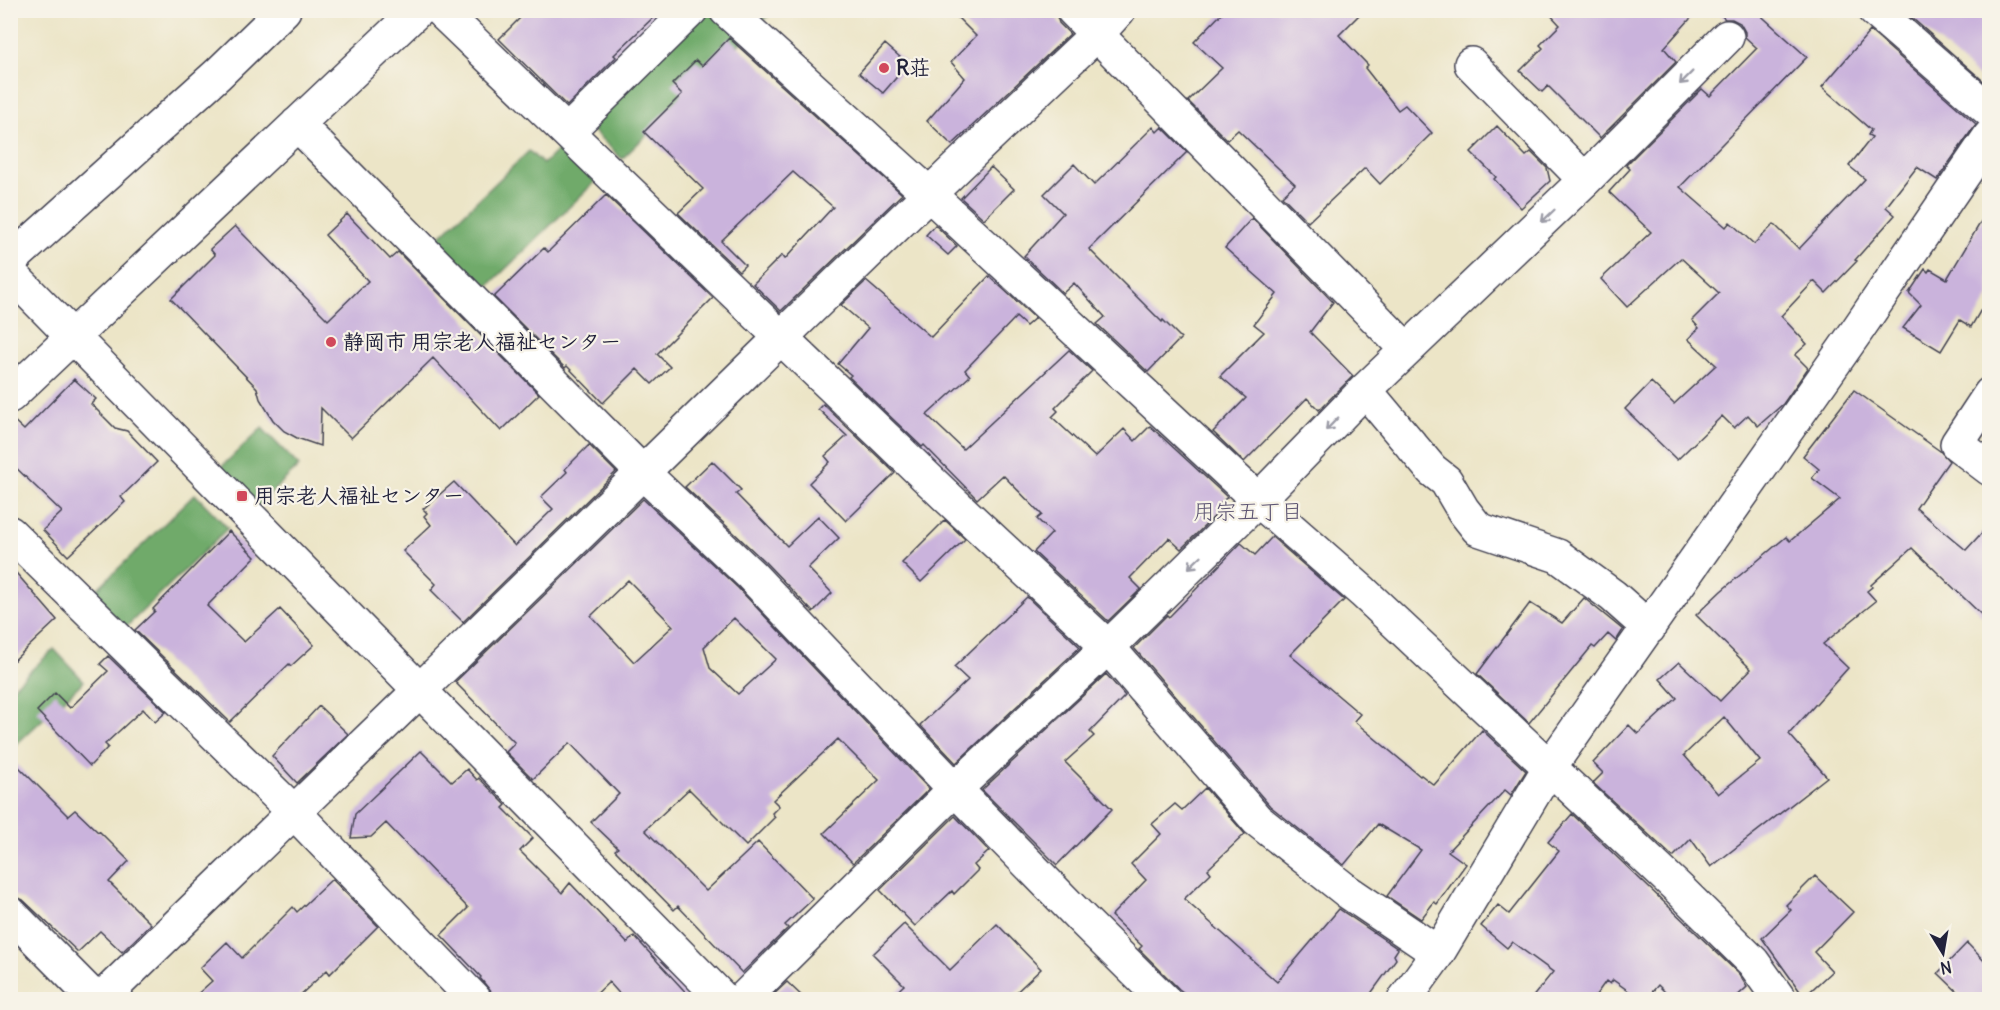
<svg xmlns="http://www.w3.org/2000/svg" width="2000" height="1010" font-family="Delius,'Klee One',sans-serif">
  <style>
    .forest { fill: #6faa6a; stroke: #486652; stroke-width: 1.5 }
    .building { fill: #cab3dc; fill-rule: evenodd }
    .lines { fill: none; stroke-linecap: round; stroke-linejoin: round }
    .minor-casing { stroke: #403f50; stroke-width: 36 }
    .minor { stroke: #fff; stroke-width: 33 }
    .oneway { stroke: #9c9ca7 }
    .poi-dot { fill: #d1495b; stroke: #f7f3e8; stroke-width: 2 }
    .labels { text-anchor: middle; stroke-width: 4.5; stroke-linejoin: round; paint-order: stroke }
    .poi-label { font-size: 21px; font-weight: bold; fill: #22223b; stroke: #f7f3e8; text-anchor: start }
    .neighbourhood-label { font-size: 22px; fill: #5d5573; stroke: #f7f3e8 }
  </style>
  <rect width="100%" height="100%" fill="#f7f3e8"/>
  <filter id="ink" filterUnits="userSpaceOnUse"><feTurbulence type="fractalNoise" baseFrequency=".0167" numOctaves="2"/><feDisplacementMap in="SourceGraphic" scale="12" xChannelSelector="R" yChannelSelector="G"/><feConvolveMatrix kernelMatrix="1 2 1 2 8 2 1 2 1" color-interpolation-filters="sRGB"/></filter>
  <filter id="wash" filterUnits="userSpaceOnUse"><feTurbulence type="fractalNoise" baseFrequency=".008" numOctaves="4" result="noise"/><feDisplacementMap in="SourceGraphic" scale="24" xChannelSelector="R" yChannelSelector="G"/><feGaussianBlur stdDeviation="1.35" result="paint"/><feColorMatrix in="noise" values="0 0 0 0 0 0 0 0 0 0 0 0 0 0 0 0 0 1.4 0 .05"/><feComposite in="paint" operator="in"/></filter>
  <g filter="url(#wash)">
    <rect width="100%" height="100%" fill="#ece5c7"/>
    <path class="forest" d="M678,11h95l-151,148 -48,-47z
      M563,145l34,35 -112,109 -49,-49 93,-89 14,13z
      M262,428l37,38 -44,42 -36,-39z
      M195,494l33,34 -104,101 -33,-34z
      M54,649l30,32 -73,68v-60z"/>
    <g id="blocks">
      <path class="building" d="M528,10h133l-47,45 2,2 -49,49 -68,-67z
        M950,10h105l4,13 11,11 -118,111 -25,-24 38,-43 -14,-16 25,-26z
        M1225,10h139l-25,25 29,30 -3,3 33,42 7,-5 27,28 -52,51 -15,-16 -57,54 -26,-26 13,-12 -57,-54 -11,10 -39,-39 34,-33 -28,-26z
        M1546,10h152l-34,38 12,14 -76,76 -52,-52 -6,6 -22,-21 23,-23 -3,-3 20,-20z
        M1716,10h39l52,47 -127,130 46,40 4,-5 24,22 20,-20 25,25 66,-70 -16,-13 23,-29 -4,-2 3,-5 -49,-43 48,-56 106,93 -39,56 -20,-13 -31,40 9,8 -40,45 2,1 -31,32 -12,-12 -33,35 26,28 -12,11 13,13 -25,36 -25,22 -10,-11 -14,13 -12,-12 -45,44 -52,-51 26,-27 23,22 42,-39 -28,-26 11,-11 -7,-8 27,-27 -38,-35 -54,49 -26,-28 50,-47 -42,-40 21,-23 -4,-4 76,-76 8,7 47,-48 -12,-11v-5l-5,-9 -8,-4h-7z
        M1903,10h86v76z
        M729,38l173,156 -121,117 -28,-27 29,-29 3,4 48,-52 -40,-35 -72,69 24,24 -6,6 -61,-58 25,-24 -59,-57 38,-38 -10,-10 24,-24 6,6z
        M885,44l23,20 -25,29 -24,-20z
        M1497,126l29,30 5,-4 16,16 3,13 -29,27 -27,-29 2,-2 -25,-25z
        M1153,127l4,5 5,-5 25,25 -98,97 73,73 1,-2 18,18 -33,34 -51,-48 8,-7 -31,-34 -11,10 -39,-37 39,-43 -19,-19 30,-30 20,21z
        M991,167l23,22 -30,30 -23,-21z
        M606,195l107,103 -56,56 13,13 -18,17 -15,-15 -34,34 -36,-37 -2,2 -71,-71 50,-49 4,4z
        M1989,208v88l-18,31 -11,-7 -19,31 -38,-23 18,-23 -12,-12 16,-24 3,3 2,-3 17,10z
        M347,214l43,45 8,-7 141,142 -38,37 -68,-73 -82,80 -30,-30 -1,38 -23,-8 -13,-7 -11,-11 -13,-21 -3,-11 -86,-89 44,-44 -5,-6 25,-23 93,94 40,-39 -43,-46z
        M1252,218l81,84 -23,30 43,44 -34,34 -12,-12 -63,64 -31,-30 33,-34 -26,-22 44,-44 -10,-8 23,-30 -52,-46z
        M935,225l22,21 -9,9 -22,-20z
        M989,276l46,42 -9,8 -10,-9 -51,53 5,6 -43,39 36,34 106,-99 23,21 -37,37 3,3 -6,6 43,40 29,-28 11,12 15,-15 77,71 -6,6 3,4 -43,42 -12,-11 -39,40 11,11 -33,32 -74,-69 18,-19 -15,-14 5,-4 -39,-40 -26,24 -53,-54 -2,2 -73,-70 2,-2 -13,-11 30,-36 -27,-23 25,-24 65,56z
        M74,379l22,20 -5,5 24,24 12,3 30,31 -36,35 4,5 -57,54 -25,-26 19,-18 -52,-50v-45l14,13z
        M1854,390l86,61 9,10 -33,47 50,42 23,-25v97l-77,-74 -41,37 1,2 -5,4 9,10 -53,43 25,24 -59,66 38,43 -116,90 -20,-28 -18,18 -80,-74 10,-10 -10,-10 36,-38 9,9 39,-36 -17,-19 19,-17 41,39 31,-32 -55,-54 25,-24 65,-54 4,4 50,-42 -28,-21 7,-9 -16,-13zM1724,717l36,44 -42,33 -34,-39z
        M823,404l72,69 -49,48 -37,-38 21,-21 -5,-6 22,-20 -29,-27z
        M589,445l27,27 -153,150 -32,-32 5,-6 -33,-33 28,-26 -7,-9 3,-3 -4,-4 31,-27 61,64 38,-37 -12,-12 26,-25 -2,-3z
        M712,461l29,29 -5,4 51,52 31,-30 21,22 -31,30 24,25 -19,19 -48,-50 -80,-75z
        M643,499l95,89 191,201 -76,74 -29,-30 55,-53 -41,-41 -65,61 6,6 -7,7 3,4 -29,29 -57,-57 -44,41 61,61 52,-49 55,57 -28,26 3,3 -46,45 -64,-67 -4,4 -59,-60 3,-2 -27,-26 28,-28 -49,-51 -37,36 -27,-27 9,-9 -60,-61zM628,580l45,46 -39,36 -43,-46zM734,618l42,41 -38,35 -28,-26 -6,-21z
        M945,520l20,19 -44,43 -19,-19z
        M229,531l26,26 -48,49 37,36 36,-33 34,36 -23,21 -2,-2 -59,58 -95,-92 20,-19 -2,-2z
        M1272,537l72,63 -54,55 70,59 -6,7 66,55 1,-1 13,10 48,-55 44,41 -15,24 -6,-5 -57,61 18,13 -29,40 -3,-2 -13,17 -34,-23 34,-46 -43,-26 -34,41 -74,-59 -136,-158 33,-33 2,2 72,-74 14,12z
        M10,566l47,54 -47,44z
        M1027,597l53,50 -124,116 -36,-38 48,-45 -14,-13z
        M1584,598l39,32 -7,11 -8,-7 -13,14 -3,-2 -63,77 -52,-49 53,-71 32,20z
        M108,656l58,56 -11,10 -12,-13 -38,35 3,3 -18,19 -53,-55 18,-18 15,15 38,-37 -8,-7z
        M1106,674l19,22 -35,36 4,4 -29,26 47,47 -55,56 -75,-75z
        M319,706l29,28 -51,49 -25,-27z
        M421,751l31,31 15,-13 10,11 2,-2 27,27 -3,3 30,30 -13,13 42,42 8,-10 57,60 7,-7 58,63h-68l-15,-17 -18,17h-94l-17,-21 1,-1 -40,-42 27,-27 -82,-85 -15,14 -20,1 4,-24z
        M10,758l58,58 7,-6 23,22 1,-1 30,30 -20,21 42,42 -29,28 -22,-21 -22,21 -55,-52 -13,-6z
        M1205,788l40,46 -37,35 3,4 -27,26 93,83 62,-73 59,40 -4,6 2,4 -29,40h-175l-13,-10 -40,-40 3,-3 -31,-30 35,-36 -15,-16 30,-30 -9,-10 23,-20 7,6z
        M1572,814l167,160 8,13 -13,12h-62l-14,-14 -12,14h-6l-27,-19 -3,4 -4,-3 -13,18h-62l22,-27 -41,-30 -5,6 -26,-22 17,-21 11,9 50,-63 -11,-9z
        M955,816l34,35 -15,14 4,5 -24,24 -2,-3 -37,35 -35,-36z
        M1815,876l38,36 -39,40 18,19 -28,26 -42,-59 29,-28 -5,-5z
        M332,879l46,47 -48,48 -3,-4 -31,29h-104l20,-18 -12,-13 27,-26 15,16 51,-51 4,5z
        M904,924l46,46 47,-46 44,45 -32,30h-120l15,-14 -31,-31z
        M1967,943l22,23v33h-24l-27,-26z
        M787,982l18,17h-36z"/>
    </g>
  </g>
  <g filter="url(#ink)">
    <use href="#blocks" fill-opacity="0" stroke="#403f50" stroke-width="1.5"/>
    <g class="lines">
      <defs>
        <path id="minor" d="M440,10l505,485 163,152 149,173 91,72 90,61
          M726,10l202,183 330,307 105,92 315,296 75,74 27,38
          M1073,10l334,340
          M1874,10l116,101
          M1471,64l114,116
          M297,124l345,348 109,103 204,214 132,135 77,76
          M567,132l124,-122
          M10,261l208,-187 66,-64
          M10,273l714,727
          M1365,390l67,80 14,11 17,29 15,19 80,27 55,40 36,32
          M1990,394l-33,50 33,25
          M10,396l408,-386
          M10,533l283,278 182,189
          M10,913l86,87
          M100,1000c107,-105 214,-207 321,-311 225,-219 448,-440 676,-655l22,-24
          M742,1000l213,-211 153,-142 150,-147 107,-110 220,-210 142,-143
          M1404,1000l34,-47 111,-185 307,-436 134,-196"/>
      </defs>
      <use href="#minor" class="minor-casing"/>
      <use href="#minor" class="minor"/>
    </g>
    <defs><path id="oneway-shaft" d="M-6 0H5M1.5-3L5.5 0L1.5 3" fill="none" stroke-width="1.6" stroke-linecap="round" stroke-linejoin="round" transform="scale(1.5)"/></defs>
    <g class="oneway">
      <use href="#oneway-shaft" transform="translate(1686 78) rotate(135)"/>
      <use href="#oneway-shaft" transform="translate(1548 216) rotate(136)"/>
      <use href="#oneway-shaft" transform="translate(1332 424) rotate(134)"/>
      <use href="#oneway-shaft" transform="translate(1195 562) rotate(136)"/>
    </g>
  </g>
  <g class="poi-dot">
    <circle cx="884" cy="68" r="6"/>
    <circle cx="331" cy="342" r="6"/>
    <rect x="236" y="490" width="12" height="12" rx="3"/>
  </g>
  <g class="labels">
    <g class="poi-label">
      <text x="896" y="75">R荘</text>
      <text x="343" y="349">静岡市 用宗老人福祉センター</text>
      <text x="254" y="503">用宗老人福祉センター</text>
    </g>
    <g class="neighbourhood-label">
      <text x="1248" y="519">用宗五丁目</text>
    </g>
  </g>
  <rect width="2000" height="1010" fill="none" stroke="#f7f3e8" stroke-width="36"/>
  <g transform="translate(1943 953) rotate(169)" stroke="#f7f3e8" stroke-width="4.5" paint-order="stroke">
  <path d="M0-4.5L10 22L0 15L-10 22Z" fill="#22223b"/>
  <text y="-9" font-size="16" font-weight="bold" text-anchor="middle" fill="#22223b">N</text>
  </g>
</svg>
